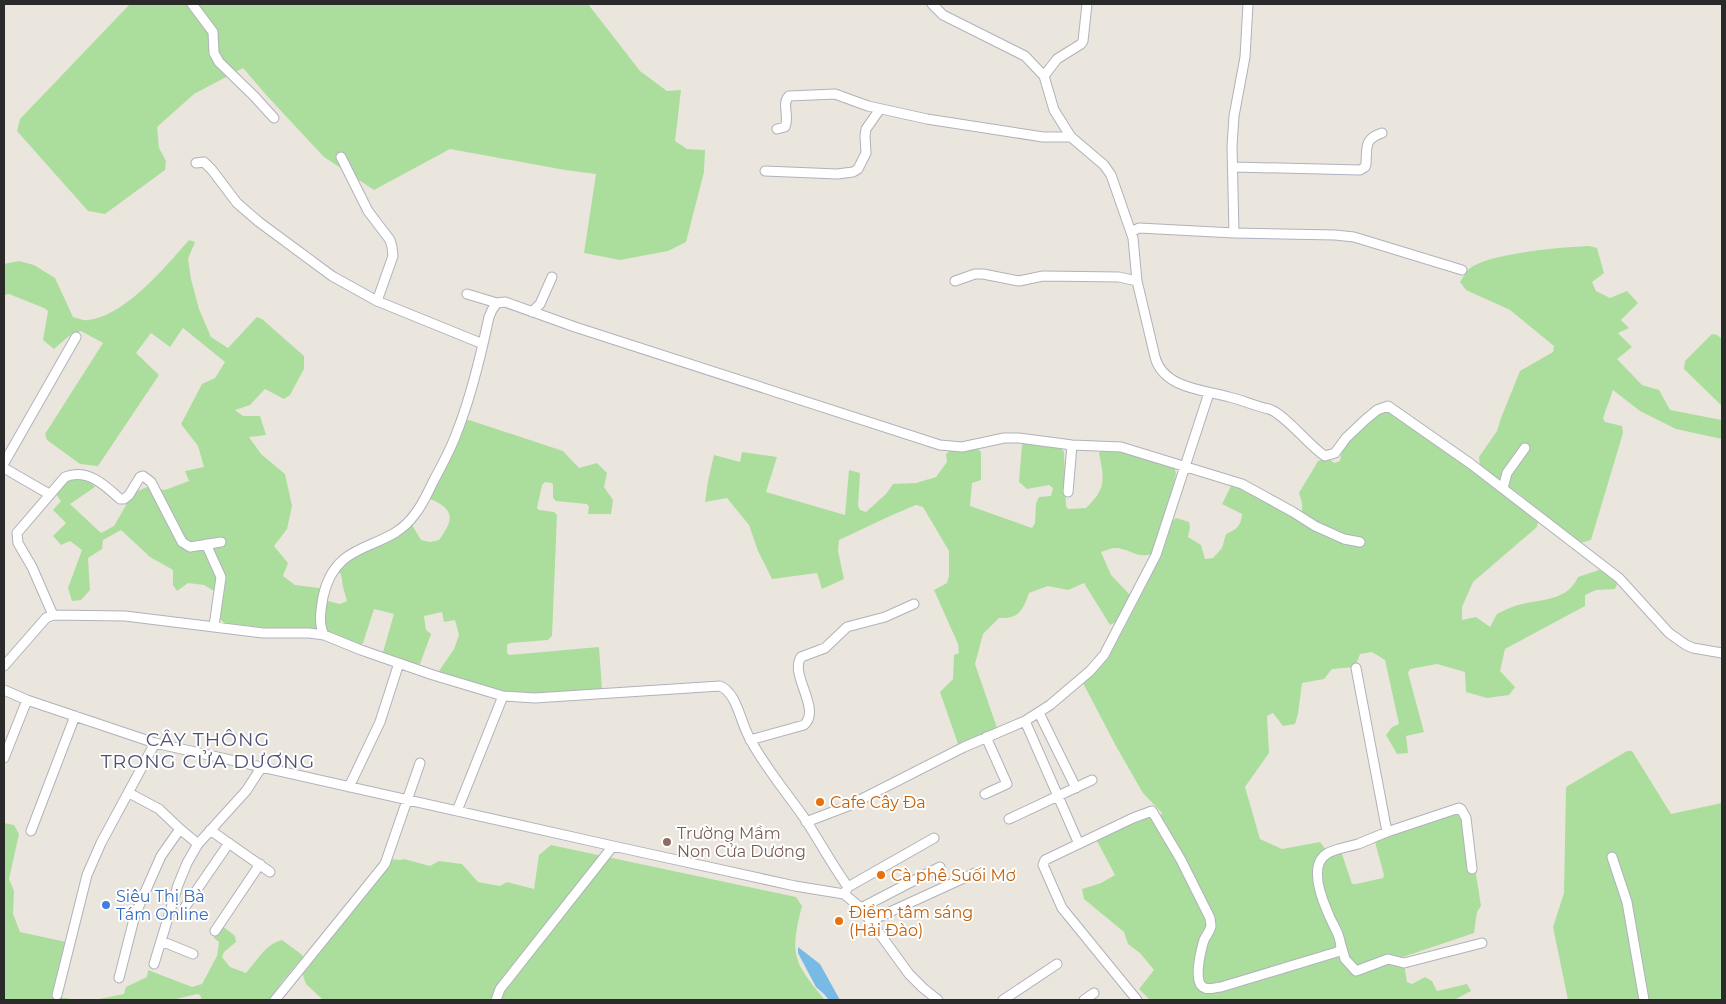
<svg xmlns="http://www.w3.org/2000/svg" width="1726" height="1004" font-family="Montserrat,sans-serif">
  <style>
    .green { fill: #abde9d }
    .water { fill: #77bae6 }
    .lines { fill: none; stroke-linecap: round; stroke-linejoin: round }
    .street-casing { stroke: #b0b1bc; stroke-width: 11 }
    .street { stroke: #fff; stroke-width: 9 }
    .food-dot { fill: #e8710a; stroke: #fff; stroke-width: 2 }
    .education-dot { fill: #8d6e63; stroke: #fff; stroke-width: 2 }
    .shop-dot { fill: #3f7fe0; stroke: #fff; stroke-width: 2 }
    .labels { text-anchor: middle; stroke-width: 4; stroke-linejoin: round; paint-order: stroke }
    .food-label { font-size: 16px; fill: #c56008; stroke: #fff; text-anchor: start }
    .education-label { font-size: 16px; fill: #785e54; stroke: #fff; text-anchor: start }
    .shop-label { font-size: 16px; fill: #366cbe; stroke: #fff; text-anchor: start }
    .quarter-label { font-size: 19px; letter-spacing: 1px; fill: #4d5077; stroke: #fff }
  </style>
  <rect width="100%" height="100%" fill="#ebe6dd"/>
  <path class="green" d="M130,4h458l52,67 27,20 14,-1 -6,51 12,8 18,1 -1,22 -18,70 -18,9 -48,9 -36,-7 12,-79 -31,-4 -115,-21 -76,41 -50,-33 -56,-60 -25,-29 -49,26 -37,33 2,21 7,13 -1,9 -60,44 -17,-3 -71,-80 3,-12z
    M189,240l6,2 -7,17 3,20 8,30 12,28 17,11 29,-31 5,2 42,37v13l-14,26 -6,4 -19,-10 -15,16 -15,5 8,6h17l6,19 -17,2 12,17 24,20 7,32 -5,23 -13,17 14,17 -5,13 12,9 24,3 2,3 -4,36 -2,3 -15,-2 -23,1 -53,-6 -5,-5 3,-22 -18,-11 -16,-2 -11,8 -4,-6v-15l-23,-13 -29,-27 -18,10 -1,9 -14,9 2,32 -9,10 -9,1 -4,-13 14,-38 -12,-9 -9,4 -8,-9 13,-13 -13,-13 8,-9 -6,-8c4,-4 7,-9 11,-12 9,-7 23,-2 29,6l-25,17 31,29 13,-7 19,-33 14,-6 18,3 24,-9 -4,-10 19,-4 -6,-21 -17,-22 21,-40 13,-6 10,-16 -42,-34 -13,19 -19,-14 -15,20 23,22 -61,91 -18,-2 -33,-24 -2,-6 58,-91 -22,-12 -12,5 -15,13 -11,-9 5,-29 -4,-3 -35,-14 -5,1v-31l15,-3 15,4 21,13 18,39c5,1 10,4 15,3 37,-4 77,-53 101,-80z
    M1589,246l8,2 7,25 -12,9 4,9 14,7 17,-7 11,12 -17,17 8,8 -11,5 14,14 -15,12 25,26 17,5 11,20 52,10v19l-46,-10 -36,-18 -27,-21 -10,28 2,4 17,4 1,7 -32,107 -11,3 -61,-49 -39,-27 -1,-10 18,-26 4,-13 19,-47 33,-19 1,-6 -44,-36 -44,-20 -6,-8c3,-4 5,-10 9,-13 19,-16 94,-22 120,-23z
    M1712,334l5,1 5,4v67l-38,-37 1,-8z
    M1386,408l85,57 67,56 -1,6 -64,55 -11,25v13l14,-3 14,10 7,-13c8,-4 16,-8 25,-10 22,-5 46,-4 56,-27l21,-7 10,5 8,9 -2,5 -19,1 -11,5v11l-80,43 -5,22 15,16 -6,8 -22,3 -21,-6 -1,-20 -28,-8 -27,5 -2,4 16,59 -18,4 2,17 -11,1 -11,-19 6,-8 7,-3 -14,-64 -13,-8 -12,2 -5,13 -23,2 -8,10 -22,4 -4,31 -3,10 -12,2 -10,-13 -6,3 2,37 -24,34 15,52 22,10 38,-7 10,13 11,-4 11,33h4l27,-6 1,-3 -9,-33 1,-4 86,-26 10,57 4,5 5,32 -4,6 -3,21 -71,24 4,25 5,2 13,-7 7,4 5,10 30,-7 4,7 -17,9h-304l-11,-11 15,-19 -14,-17 -12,-9 -4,-12 -40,-33 -2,-10 19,-6 14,-8 -19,-36 54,-24 10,1 2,-3 -19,-20 -26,-45 -34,-65 2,-4 25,-24 36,-69 19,-41 7,-24 4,-3 13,4 1,5 -2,10 13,8 4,14 8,-1 9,-10 4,-14c11,-5 15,-8 16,-20l-20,-10 9,-18 5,-1 62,33c7,-9 4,-15 1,-25l19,-32 10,-3 6,5 6,-2 2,-13 15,-18z
    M469,420l94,31 16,17 18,-5 10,10 -3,14 9,13 -2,14h-23l1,-7 -2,-3 -31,-3 -3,-3v-13l-1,-2 -7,-1 -3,3 -5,23 2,2 15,2 3,3 -5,121 -4,4 -38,3 -3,2v8l2,2 90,-8 3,42 -1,2 -97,3 -61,-19 -4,-4 15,-22 5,-14 -4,-15 -11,2 -2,-10 -18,4 2,14 5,4 -11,30 -5,2 -29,-12 -3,-2 11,-38 -20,-5 -11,34 -3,2 -29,-10 -4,-4 -3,-16 2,-11 2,-3 12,3 7,-3 -4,-14 -2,-13 -6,-3 5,-5 68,-41h4l9,15 9,2 9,-2c15,-20 16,-31 -9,-41v-5l33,-72z
    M1025,443l35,4 4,5 2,54 2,3 18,-1c21,-20 18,-29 13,-55l2,-2 22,1 51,14 2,8 -10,40 -14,40c-17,5 -23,-7 -39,-6 -4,1 -8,3 -12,4l10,23 20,21 -15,26 -6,3 -26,-42 -16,7 -20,-4 -19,7c-6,17 -10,26 -30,25l-16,16 -8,30 22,64 -39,16 -18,-52 13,-13 1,-24 5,-2 -1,-9 -24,-54 13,-7 2,-7v-25l-26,-44 -7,-2 -26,11 -51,24 -1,11 6,28 -22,10 -5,-16 -45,6 -14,-28 -9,-26 -22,-27 -22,4 3,-21 6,-26 26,7 2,-10 35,5 -11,35 79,23 4,-45 11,3 -2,33 2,4 6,2 20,-18 7,-10 23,-1 20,-6 11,-15 -1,-8 4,-3 28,-2 3,3v28l-9,3 -2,23 62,22 3,-5 1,-20 3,-6 12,-1 2,-8 -4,-3 -22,4 -8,-7 3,-37z
    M1627,751h5l39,63 51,-11v197h-154l-15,-73 11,-34 2,-106z
    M4,823l10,2 5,9 -10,45 5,12 -1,23 7,18 46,10 1,3 -10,52 22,3h-75z
    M551,845l245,52 6,9c-13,50 -8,56 23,94h-502l-17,-16 -4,-11 88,-114 10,1 4,-1 26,7 9,-5 23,3 16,18 22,4 7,-4 27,7 5,-34z
    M221,925l14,11 1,6 -12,10 -2,5 8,10 16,6c11,-12 19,-29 36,-33l19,14 2,3 -22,26 -10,17h-69l-2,-5 -3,-1 -25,6h-78l30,-6 2,-7 21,-10 1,-7 44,17 10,-3 15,-28 2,-14 -5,-4v-3z"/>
  <path class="water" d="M798,947l22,17 20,36h-11l-5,-6 -8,-7 -18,-34z"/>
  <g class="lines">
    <defs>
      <path id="street" d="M192,4l21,28 1,21 5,9 35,34 20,22
        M932,4l11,11 82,41 19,20 10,34 17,27 33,28 7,10 22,63 4,43 18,76c8,31 48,33 74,40 13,3 26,9 40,12 16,5 40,37 56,47l10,-3 11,-15 19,-18 12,-10 11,-4 83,58 148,114 50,55 17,12 7,3 29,5
        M1044,76l13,-17 24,-15 2,-3 4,-37
        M777,129l8,-2c5,-11 -4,-23 4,-31l46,-2 33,12 59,13 116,18h28
        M341,157l27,54 22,29 2,7 1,9 -16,45
        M196,163l8,-1 8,8 25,33 22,19 73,54 45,25 106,43c-7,30 -15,60 -26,88 -6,17 -15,33 -23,48 -6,12 -11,24 -19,34 -28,40 -79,22 -92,83 -2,13 -5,25 1,38
        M1234,167l126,3 5,-3 1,-3c1,-17 -2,-25 16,-31
        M765,171l72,3 16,-2 5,-3 8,-16 -1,-17 1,-7 14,-20
        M1131,232l8,-4 95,5 101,2 19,2 108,33
        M1234,233l-2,-87 2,-30 11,-59 3,-53
        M955,281l20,-7h8l36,7 24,-5 76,1 18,4
        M467,294l30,9
        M532,312l8,-8 12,-27
        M483,344l6,-27 3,-7 5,-7 8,-1 70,25 365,118 22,2 42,-9h15l53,7 49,2 121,37 51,28 22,14 29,13 16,3
        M4,463l72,-126
        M4,468l45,26
        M1503,488l4,-15 18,-25
        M1068,492l4,-47
        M206,544l15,33 -7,49
        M53,615l-21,-48 -14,-24 -1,-10 48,-56c22,-9 40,8 55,22h4l5,-4 11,-18 3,-1 8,6 31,60 8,5 31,-5
        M4,666l42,-48 7,-3 72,1 138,17h46l15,2 37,15 72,25 70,21 32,2 185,-12c17,7 20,35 29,51 14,28 38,56 56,82 15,23 27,46 43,68l-4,7
        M4,690l23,10 128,43 458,103 182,40 49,8 17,14 48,66 14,14 15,12
        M1039,713l37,75
        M1025,721l54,123
        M750,740l54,-15c18,-16 -15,-50 -3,-68l24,-9 22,-21 38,-10 29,-13
        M4,758l23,-58
        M349,787l31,-65 19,-59
        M129,793l30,16 21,20
        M985,794l22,-10 -21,-47
        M457,811l46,-115
        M1009,819l83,-39
        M806,822l42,-16 116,-59 61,-26 25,-16 40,-34 14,-16 52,-100 53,-162
        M210,830l60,42
        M31,831l44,-115
        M1387,832l72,-24 2,1 5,9 6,51
        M1612,857l15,45 17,98
        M848,887l86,-49
        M185,907l44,-64
        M861,908l79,-41
        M870,921l105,-48
        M215,931l45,-67
        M161,941l32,13
        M1341,945l4,14 11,12 32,-12 16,4 78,-20
        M154,964l24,-79 9,-22 11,-19 48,-53 15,-23
        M119,978l16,-63 26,-59 19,-27 18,15
        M57,995l30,-120 14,-32 54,-100
        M275,1000l110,-136 35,-101
        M496,1000l4,-11 113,-143
        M1003,1000l54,-36
        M1084,1000l10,-7
        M1137,1000l-75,-92 -19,-43 2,-5 88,-42 19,-7 29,49 29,58c0,2 1,6 1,8 -1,5 -5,10 -7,14 -3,10 -12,44 1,48 5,2 11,-1 16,-1l116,-35 4,-3c0,-14 -8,-23 -13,-36 -7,-16 -20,-49 0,-60 9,-5 20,-6 30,-9 10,-4 19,-8 29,-12l-31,-164"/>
    </defs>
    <use href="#street" class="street-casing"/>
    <use href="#street" class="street"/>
  </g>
  <g class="food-dot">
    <circle cx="820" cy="802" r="5"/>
    <circle cx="881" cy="875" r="5"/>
    <circle cx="839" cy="921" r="5"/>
  </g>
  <circle class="education-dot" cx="667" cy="842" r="5"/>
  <circle class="shop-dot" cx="106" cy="905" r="5"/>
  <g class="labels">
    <g class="food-label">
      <text x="830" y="808">Cafe Cây Đa</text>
      <text x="891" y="881">Cà phê Suối Mơ</text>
      <text x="849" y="918">Điểm tâm sáng<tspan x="849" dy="18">(Hải Đào)</tspan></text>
    </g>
    <g class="education-label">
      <text x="677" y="839">Trường Mầm<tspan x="677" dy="18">Non Cửa Dương</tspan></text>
    </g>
    <g class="shop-label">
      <text x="116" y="902">Siêu Thị Bà<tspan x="116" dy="18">Tám Online</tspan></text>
    </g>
    <g class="quarter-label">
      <text x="208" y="746">CÂY THÔNG<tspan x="208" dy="22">TRONG CỬA DƯƠNG</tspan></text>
    </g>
  </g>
  <rect width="1726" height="1004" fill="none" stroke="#2a2a2a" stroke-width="10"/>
</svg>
